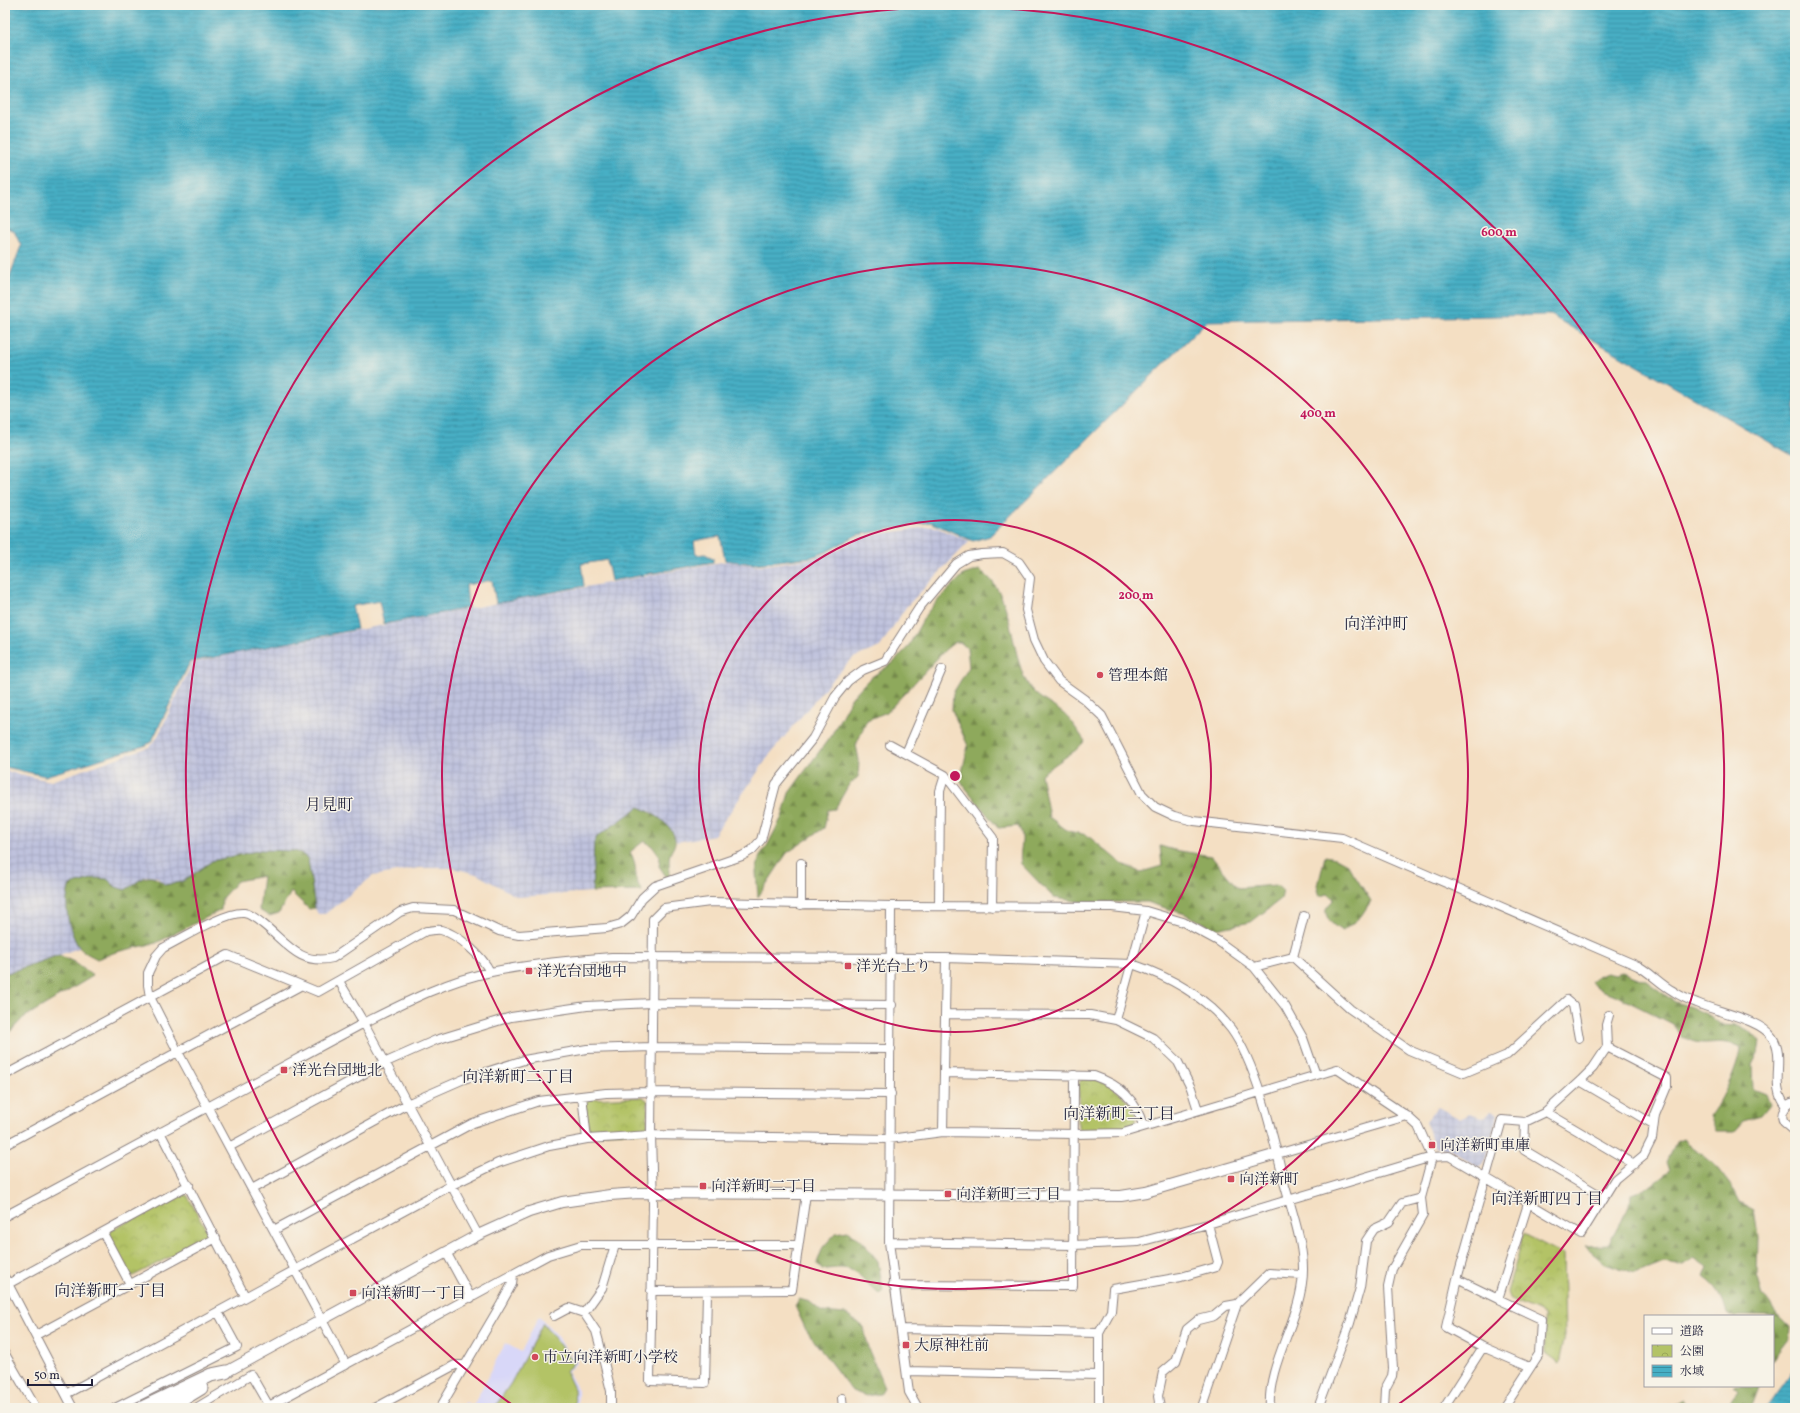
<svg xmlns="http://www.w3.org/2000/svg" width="1800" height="1413" font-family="Vollkorn,'Noto Serif JP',serif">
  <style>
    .built { fill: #d8d7f8 }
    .industrial { fill: url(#industrial-grid) }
    .green { fill: #b3c366; stroke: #6a7250 }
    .forest { fill: url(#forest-firs); stroke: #58664b }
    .park { fill: url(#park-crowns); stroke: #6a7250 }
    .water { fill: url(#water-rules); stroke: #346880 }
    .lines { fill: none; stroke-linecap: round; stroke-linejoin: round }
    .minor-casing { stroke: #8b807f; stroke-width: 10 }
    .tertiary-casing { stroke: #8b807f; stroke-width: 12 }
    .trunk-casing { stroke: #8b807f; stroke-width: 15 }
    .minor { stroke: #fff; stroke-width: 8 }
    .tertiary { stroke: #fff; stroke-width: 10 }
    .trunk { stroke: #fff; stroke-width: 13 }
    .ring { fill: none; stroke: #c2185b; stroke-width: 2 }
    .poi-dot { fill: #d1495b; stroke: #f7f3e8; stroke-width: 1.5 }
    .labels { text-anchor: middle; stroke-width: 3; stroke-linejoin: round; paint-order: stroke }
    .poi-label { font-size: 15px; fill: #22223b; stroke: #f7f3e8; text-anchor: start }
    .neighbourhood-label { font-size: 16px; fill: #22223b; stroke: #f7f3e8 }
    .centre { fill: #c2185b; stroke: #f7f3e8; stroke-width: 2 }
    .ring-label { font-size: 12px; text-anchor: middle; font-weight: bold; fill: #c2185b; stroke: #f7f3e8; stroke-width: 3; stroke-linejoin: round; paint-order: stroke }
  </style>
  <defs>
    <pattern id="industrial-grid" width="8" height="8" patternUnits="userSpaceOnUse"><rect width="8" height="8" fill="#bfc2dd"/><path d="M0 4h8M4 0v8" fill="none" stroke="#a4a6bf"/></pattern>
    <pattern id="forest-firs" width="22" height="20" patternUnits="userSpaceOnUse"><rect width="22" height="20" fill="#8ea95b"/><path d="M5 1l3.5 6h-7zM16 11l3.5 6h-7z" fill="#74894c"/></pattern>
    <pattern id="park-crowns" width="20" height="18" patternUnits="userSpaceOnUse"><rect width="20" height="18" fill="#b3c366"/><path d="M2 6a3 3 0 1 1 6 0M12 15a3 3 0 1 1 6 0" fill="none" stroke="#9aa759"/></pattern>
    <pattern id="water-rules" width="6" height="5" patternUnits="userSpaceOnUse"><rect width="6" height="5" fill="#46afc5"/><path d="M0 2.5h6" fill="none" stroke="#3a8ea1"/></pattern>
  </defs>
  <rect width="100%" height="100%" fill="#f7f3e8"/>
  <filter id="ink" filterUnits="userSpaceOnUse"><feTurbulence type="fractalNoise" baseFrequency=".025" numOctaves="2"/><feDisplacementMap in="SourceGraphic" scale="8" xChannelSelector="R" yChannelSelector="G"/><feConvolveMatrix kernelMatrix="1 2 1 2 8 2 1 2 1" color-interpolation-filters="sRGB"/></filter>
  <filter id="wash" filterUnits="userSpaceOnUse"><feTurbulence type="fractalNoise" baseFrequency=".012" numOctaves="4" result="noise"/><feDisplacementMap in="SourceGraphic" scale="16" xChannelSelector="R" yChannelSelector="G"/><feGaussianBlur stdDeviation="0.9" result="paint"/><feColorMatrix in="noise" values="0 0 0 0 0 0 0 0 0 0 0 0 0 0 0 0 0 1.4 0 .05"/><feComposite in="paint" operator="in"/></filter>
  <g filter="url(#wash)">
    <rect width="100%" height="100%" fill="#f4dfc3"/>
    <path class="built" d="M539,1316l19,20 7,13 12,13 -9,10 10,18v18h-116l3,-6 8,4 32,-63 16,9z"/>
    <path class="industrial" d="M933,526l37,15 -64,66 -26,40 -27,11 -23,24 -59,71 -57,82 -37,7 -7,-13 -20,-18 -58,59v22l-74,5 -42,-23 -22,-6h-35l-46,8 -48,38h-7l-3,-6 -8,-49 -115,17 -10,6 -17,3 -8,-8 -11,-1 -21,14 -9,-3 -9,-8 -39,39 11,30 -74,26v-203l46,10 98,-34 8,-9 35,-75 51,-11 255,-49 229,-42 32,5 55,-8 23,-8 23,-13z
      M1438,1107l22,12 10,-5 11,4 5,-1 5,-6 7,3 -14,50 -6,4 -28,-19 -13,-1 -4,-2 -7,-25z"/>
    <path class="green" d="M543,1323c11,13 19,27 31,39l-8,10 8,17 1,19h-81l17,-25z"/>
    <path class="forest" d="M979,570c35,20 30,80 48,113 8,15 25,21 37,31 8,7 14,18 21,27l-9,9 -35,24 8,43 19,14 19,4 35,29 19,8 21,-6 -2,-20 14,4 37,6 27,32 38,-3 7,6 -2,8 -30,23 -35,7 -31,-15 -39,-12h-63l-29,-4 -33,-34c-3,-14 6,-26 -3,-38l-20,2 -38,-47 8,-35 -16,-36 1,-17 16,-26 -2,-19 -7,-6h-5l-9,7 -59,63 -20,8 -11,25 3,15 -1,17 -10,9 -13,23 -7,1 -4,18 -37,25 -29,44 -2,-25 4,-17 7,-9 15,-29 7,-24 43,-59 20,-37 18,-19 23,-15 15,-16 18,-33 13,-15 24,-24z
      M639,807c13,5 33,17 36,32 1,6 -3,10 -5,15 -2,5 0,15 0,21l-3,3 -8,-12 1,-9 -8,-11 -8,-5 -14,11c9,13 2,26 12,39l-50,1 2,-49 3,-6z
      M261,850l33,1 7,2 7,6 7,49 -6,1 -18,-17 -12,21 -10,3 -10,-6 4,-34 -26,5 -15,17 -1,12 -65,33 -40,9 -19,7c-5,-3 -15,-7 -18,-12 -11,-17 -16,-44 -9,-62l25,-7 12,1 9,8 9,3c16,-10 23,-21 40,-5l17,-3 30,-21z
      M1325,856l11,2 11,6 24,37 -10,15 -18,15c-7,-3 -19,-12 -17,-22 1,-3 6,-7 8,-10l-6,-5 -9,2 -2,-6z
      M59,955l15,7 19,14 -70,42 -12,13 -6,3v-60z
      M1607,972l8,2 7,-2 24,9 29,21 16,5 19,9 10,8 18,1 13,7 9,10 -2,11 -6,12 1,24 13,5 4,11 -9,11 -18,5 -9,10h-18l-6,-15c12,-15 28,-49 30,-68 -12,-8 -24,-5 -37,-5 -7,0 -15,-4 -22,-6l-8,-13 -58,-29 -12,-4 -12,-8 6,-7z
      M1683,1139l31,25 17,22 8,16 15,8 4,26 -1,39 6,20 13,18 14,14 -1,12 -16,21v-44h-43l-3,-2c-4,-17 -10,-27 -24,-37l4,-10 -13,-9 -10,7 -21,-3 -28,11 -30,-10 -20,-17 23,-1 22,-40 1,-11 14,-4 25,-19 -3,-9 9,-20z
      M848,1231l13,9 17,21 5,30 -4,3c-23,-20 -23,-31 -57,-24l-5,-7 6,-16 13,-14z
      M799,1299l11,3 12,10 23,2 19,13 4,21 16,39 -4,7 -14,2 -14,-5 -46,-61 -11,-24z
      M1733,1386h26l-8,22h-27l14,-17z
      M1683,1399l10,9h-26z"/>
    <path class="park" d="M1082,1079c7,1 16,1 22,4 14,6 37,25 30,42l-18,5 -35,1 -3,-3 1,-45z
      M643,1097l5,4 -1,27 -4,4 -51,1 -3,-2 -4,-28 3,-4z
      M181,1193l6,2 20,36 -1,7 -73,38 -4,-1 -22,-39 2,-4z
      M1524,1234l39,20 2,81 -6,29 -14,-10 -1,-40 -35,-16 -2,-6z"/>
    <path class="water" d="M5,5h1790v452l-245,-142 -343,6 -217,215 -17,5 -43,-19 -73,13 -31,17 -15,5 -57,7 -29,-4 -5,-24 -26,5 2,14 9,-1 8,4v4l-102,19 -4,-21 -26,4 3,22 -88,17 -4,-23 -26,5 2,23 -84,16 -5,-23 -27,5 5,23 -167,33 -38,79 -5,4 -102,31 -40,-9v-488l4,-1 12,-32 -7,-15 -9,-4z
      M1795,1368v40h-29z"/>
  </g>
  <g filter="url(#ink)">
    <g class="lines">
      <defs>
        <path id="minor" d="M890,745l55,30 48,63 -1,69
          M906,753l36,-84
          M801,905v-42
          M891,906l-2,336 20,150 9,16
          M939,906l1,-115 5,-16
          M1293,957l11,-41
          M1254,967l39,-10 57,52 59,41 55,23 43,-18 60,-55 6,5 6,33
          M339,981l25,42 114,212
          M945,1014l145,1 26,5 37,18 25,24 13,26 7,22
          M1116,1020l30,-109
          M944,1073l150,3c26,9 42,23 49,50
          M5,1075l223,-120 90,37 108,-61c4,0 11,-2 15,-1 17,4 42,27 49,42
          M1580,1081l73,43
          M582,1096l5,43
          M1795,1102c-9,1 -16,12 -11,20 2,2 6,5 8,7h3
          M1546,1112l88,52
          M1525,1122l-1,28 79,47
          M160,1132l85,164
          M943,1132l3,-174
          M5,1145l295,-159
          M229,1147l155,-84 52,-23 75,-23 76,-11 65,-3 240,2
          M1277,1154l130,-38
          M252,1189l155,-85 57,-25 60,-19 63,-11 65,-2 239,2
          M5,1216l359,-193c40,-20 82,-42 127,-51 39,-8 81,-12 121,-15l334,1 186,6c38,13 74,32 99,65 27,37 43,112 54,157 8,29 22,67 17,97 -5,42 -35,83 -32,125
          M274,1230l199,-107 66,-22 67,-8 46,-1 239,2
          M103,1233l27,51
          M889,1242l185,3 65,-3 69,-18 224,-67 17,-1 132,78 34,-55 29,-24 8,-16 3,-24 12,-29v-8l-60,-31
          M446,1252l25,46
          M5,1278l68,130
          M1457,1279l41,20
          M8,1284l181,-99
          M893,1285l180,1 1,-211
          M651,1291l141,-1 14,-96
          M707,1292l-2,91 -55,-2 3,-177 -2,-69 2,-216 11,-11 46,-6 181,4 221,1 34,4 37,11 35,19 36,26 31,39 18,32 13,37
          M584,1313l12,18 3,11 12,49v17
          M554,1316l15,-8 15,5 18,-25 13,-43
          M902,1329l197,4
          M36,1335l180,-97
          M5,1354l31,54
          M346,1365l-168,-313 -28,-55 -2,-12v-12l8,-17 7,-8c18,-9 63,-37 81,-35 7,1 14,7 19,11 23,18 36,42 70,34l67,-46 13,-4 41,2 45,21 20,4 88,-7 14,-4 10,-8 11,-18 13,-12 87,-30 10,-6 9,-10 15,-56 37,-46 22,-41 13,-16 15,-11 22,-9 34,-53 37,-44 13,-8 13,-2 21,-1 16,9 11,16 -4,32 8,30 10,21 15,20 25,18 18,17 40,78 13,13 19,9 20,5 148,17 296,128c13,7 22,18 35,25 7,5 16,9 24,12 20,9 63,16 75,34 15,21 -4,48 14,69
          M1529,1367l-46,-20 -37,-20 11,-48 45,-159 23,2 21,-10 34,-31 13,-13 14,-21 -1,-22 3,-10
          M907,1371l192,4
          M66,1394l384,-208 48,-23 51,-17 38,-7 64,-4 238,4 54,-7 132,2 48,-1 214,-64 70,47 11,10 14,31 -11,41 -19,5 -13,19 -15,7 -8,12 -6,47 -10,35 -32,85
          M842,1398l1,10
          M269,1406l279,-151 33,-10h217
          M115,1408l122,-61 -19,-35
          M196,1408l55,-33 19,33
          M375,1408l80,-43h10
          M440,1408l61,-104 11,-20 1,-9
          M1099,1408v-75l12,-22 2,-22 68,-12 35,-10 2,-5 -10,-38
          M1160,1408l-2,-12 5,-24 13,-11 11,-32 11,-9 16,-4 12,-10 11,-2
          M1206,1408l-3,-4 34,-100 32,-31 33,2
          M1384,1408l1,-19 7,-13 1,-7 -5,-82 4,-18 31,-54 -2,-17
          M1444,1408l39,-61
          M1504,1408l35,-54 2,-35 -43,-20 30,-95"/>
        <path id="tertiary" d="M226,1372l252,-137 51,-23 33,-10 48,-7 29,-2 482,3 25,-4 131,-38"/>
        <path id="trunk" d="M142,1408l69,-33 15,-3
          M168,1408l33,-20"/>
      </defs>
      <use href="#minor" class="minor-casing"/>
      <use href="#tertiary" class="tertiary-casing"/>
      <use href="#trunk" class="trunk-casing"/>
      <use href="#minor" class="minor"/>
      <use href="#tertiary" class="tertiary"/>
      <use href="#trunk" class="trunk"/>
    </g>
  </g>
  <g class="ring">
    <circle cx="955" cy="776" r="256"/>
    <circle cx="955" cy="776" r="513"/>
    <path d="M514 1406A769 769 0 1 1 1396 1406"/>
  </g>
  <g class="poi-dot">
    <circle cx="1100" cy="675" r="4"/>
    <rect x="844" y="962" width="8" height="8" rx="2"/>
    <rect x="525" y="967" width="8" height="8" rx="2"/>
    <rect x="280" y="1066" width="8" height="8" rx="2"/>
    <rect x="1428" y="1141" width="8" height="8" rx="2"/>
    <rect x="1227" y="1175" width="8" height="8" rx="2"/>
    <rect x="699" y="1182" width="8" height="8" rx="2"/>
    <rect x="944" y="1190" width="8" height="8" rx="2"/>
    <rect x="349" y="1289" width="8" height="8" rx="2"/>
    <rect x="902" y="1341" width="8" height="8" rx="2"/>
    <circle cx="535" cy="1357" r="4"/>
  </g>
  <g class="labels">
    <g class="poi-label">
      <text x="1108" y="680">管理本館</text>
      <text x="856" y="971">洋光台上り</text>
      <text x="537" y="976">洋光台団地中</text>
      <text x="292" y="1075">洋光台団地北</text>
      <text x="1440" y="1150">向洋新町車庫</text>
      <text x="1239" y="1184">向洋新町</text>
      <text x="711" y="1191">向洋新町二丁目</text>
      <text x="956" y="1199">向洋新町三丁目</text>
      <text x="361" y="1298">向洋新町一丁目</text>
      <text x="914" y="1350">大原神社前</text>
      <text x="543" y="1362">市立向洋新町小学校</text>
    </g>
    <g class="neighbourhood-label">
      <text x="1376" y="629">向洋沖町</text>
      <text x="329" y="810">月見町</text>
      <text x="518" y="1082">向洋新町二丁目</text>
      <text x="1119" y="1119">向洋新町三丁目</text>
      <text x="1547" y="1204">向洋新町四丁目</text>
      <text x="110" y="1296">向洋新町一丁目</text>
    </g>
  </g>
  <circle cx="955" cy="776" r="6" class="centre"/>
  <g class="ring-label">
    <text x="1499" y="236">600 m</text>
    <text x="1318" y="417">400 m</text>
    <text x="1136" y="599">200 m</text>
  </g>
  <rect width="1800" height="1413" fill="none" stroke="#f7f3e8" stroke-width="20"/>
  <rect x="1644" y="1315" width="130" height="72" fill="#f7f3e8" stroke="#a29fa3"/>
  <rect x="1652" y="1328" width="20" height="6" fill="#ffffff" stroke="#a29fa3"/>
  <text x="1680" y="1335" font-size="12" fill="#22223b">道路</text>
  <rect x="1652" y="1345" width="20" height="12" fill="url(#park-crowns)" stroke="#a29fa3"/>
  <text x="1680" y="1355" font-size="12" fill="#22223b">公園</text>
  <rect x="1652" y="1365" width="20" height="12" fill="url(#water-rules)" stroke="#a29fa3"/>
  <text x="1680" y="1375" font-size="12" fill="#22223b">水域</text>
  <path d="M28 1379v6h64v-6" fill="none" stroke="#22223b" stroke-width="2"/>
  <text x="34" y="1379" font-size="12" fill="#22223b" stroke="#f7f3e8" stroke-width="3" paint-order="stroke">50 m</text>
</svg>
